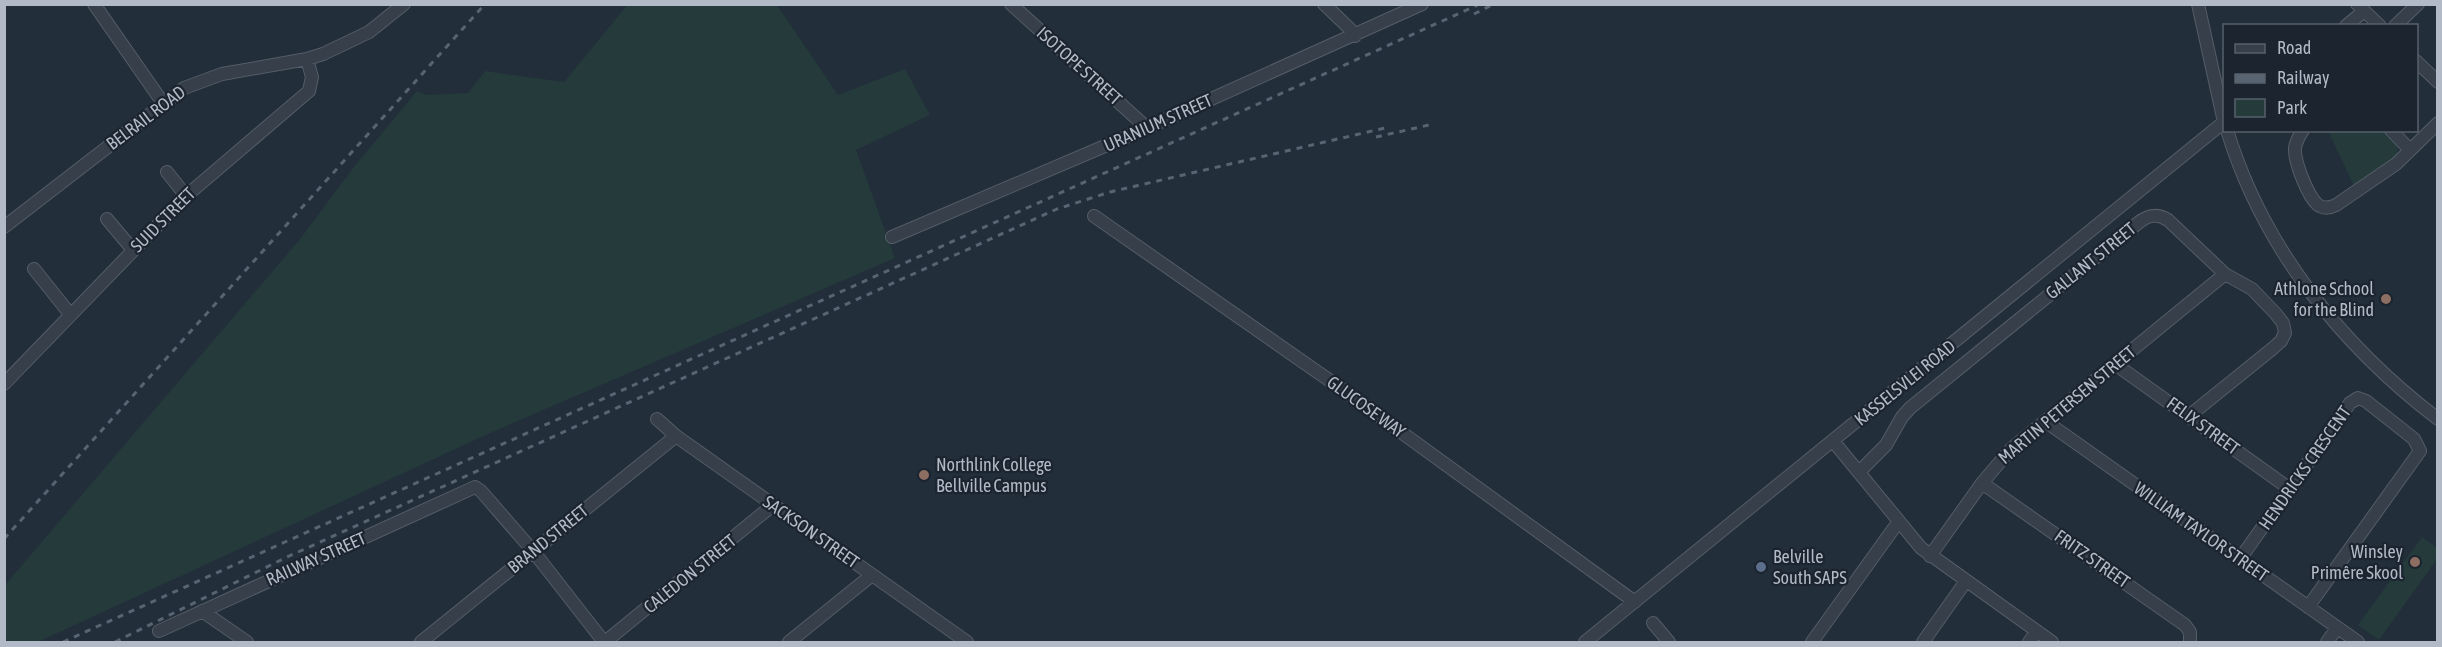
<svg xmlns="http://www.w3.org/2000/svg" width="2442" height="647" font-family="'Asap Condensed',sans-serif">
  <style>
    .green { fill: #243a3b }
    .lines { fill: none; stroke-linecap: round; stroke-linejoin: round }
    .minor-casing { stroke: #545d68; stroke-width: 14 }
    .minor { stroke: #363f4a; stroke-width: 12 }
    .rail { stroke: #586472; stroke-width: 3; stroke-dasharray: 6 6; stroke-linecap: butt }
    .education-dot { fill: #8d6e63; stroke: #1b242f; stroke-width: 2 }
    .service-dot { fill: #5c6f8a; stroke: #1b242f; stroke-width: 2 }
    .labels { text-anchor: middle; stroke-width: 4.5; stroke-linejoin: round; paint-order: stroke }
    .street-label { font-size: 18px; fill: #b1bac6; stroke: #1b242f }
    .poi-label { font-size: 18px; fill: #b1bac6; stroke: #1b242f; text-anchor: end }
  </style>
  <rect width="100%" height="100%" fill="#222e3a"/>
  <path class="green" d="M628,4l149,1 61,90 67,-26 25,46 -74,35 39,108 -407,176 -450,208h-33v-57l295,-346 53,-71 64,-77 10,4 41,-2 17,-22 79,11z
    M2328,131h56c9,8 19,15 11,26l-41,29z
    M2422,537l15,11v11l-58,81 -21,-15z"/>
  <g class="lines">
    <defs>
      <path id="minor" d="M94,4l69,99
        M1011,4l136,124
        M1324,4l26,25 5,7
        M2198,4l26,118
        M2357,4l23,22
        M2346,26l18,-15
        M2395,26l23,-22
        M2416,61l22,21
        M2227,130c36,118 114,215 211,289
        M2303,130c-4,6 -7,11 -8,18 -1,13 13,49 23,57 6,4 12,3 18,0l60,-41 42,-41
        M2391,130l19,20
        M167,172l19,24
        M1094,216l245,171 296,215
        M107,219l26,31
        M4,227l180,-139 38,-14 85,-15 16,-5 46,-22 35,-28
        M892,237l255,-109 275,-124
        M34,269l36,45
        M2115,364l175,125
        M4,384l182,-188 123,-105 3,-14 -5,-18
        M657,419l19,17 291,206
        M2045,421l313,221
        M1833,441l88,107 131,94
        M1859,472l27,-27 16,-28 8,-9 228,-185c10,-8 19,-10 30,-3l57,54 27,15 24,25 7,9 2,10 -4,8 -9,8 -83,67
        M1982,483l203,142 5,7v10
        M1930,556l52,-73 29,-34 214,-175
        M2240,559l110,-156 8,-5 8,3 48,38 6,12 -112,156
        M202,611l45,31
        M1653,623l16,19
        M159,631l316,-144 6,4 52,60 71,91
        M421,642l255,-206
        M605,642l168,-137
        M789,642l83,-67
        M1585,642l639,-520
        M1812,642l87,-121
        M1923,642l43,-61
        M2029,642l8,-11
        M2327,642l10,-14"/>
    </defs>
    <use href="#minor" class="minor-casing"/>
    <use href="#minor" class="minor"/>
    <path class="rail" d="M1474,14l20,-10
      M1376,137l53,-12
      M4,539l481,-535
      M63,642l1417,-638
      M115,642l172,-85 770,-348 53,-17 275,-64"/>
  </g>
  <g class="education-dot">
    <circle cx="2386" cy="299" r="6"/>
    <circle cx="924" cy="475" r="6"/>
    <circle cx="2415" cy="562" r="6"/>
  </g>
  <circle class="service-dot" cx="1761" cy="567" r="6"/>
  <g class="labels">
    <g class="street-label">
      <text transform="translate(1079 66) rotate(42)" y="6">ISOTOPE STREET</text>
      <text transform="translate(146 118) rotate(-37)" y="6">BELRAIL ROAD</text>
      <text transform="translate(1158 123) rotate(-24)" y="6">URANIUM STREET</text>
      <text transform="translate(163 220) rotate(-45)" y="6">SUID STREET</text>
      <text transform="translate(2091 261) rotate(-39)" y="6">GALLANT STREET</text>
      <text transform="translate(1905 383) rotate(-39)" y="6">KASSELSVLEI ROAD</text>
      <text transform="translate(2067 405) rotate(-40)" y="6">MARTIN PETERSEN STREET</text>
      <text transform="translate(1366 407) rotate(36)" y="6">GLUCOSE WAY</text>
      <text transform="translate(2203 426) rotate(36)" y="6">FELIX STREET</text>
      <text transform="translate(2305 468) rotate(-55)" y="6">HENDRICKS CRESCENT</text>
      <text transform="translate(811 532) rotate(35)" y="6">SACKSON STREET</text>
      <text transform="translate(2201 532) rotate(35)" y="6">WILLIAM TAYLOR STREET</text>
      <text transform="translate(548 539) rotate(-39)" y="6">BRAND STREET</text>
      <text transform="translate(316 559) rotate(-24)" y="6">RAILWAY STREET</text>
      <text transform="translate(2092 559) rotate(35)" y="6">FRITZ STREET</text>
      <text transform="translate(690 574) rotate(-39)" y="6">CALEDON STREET</text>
    </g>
    <g class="poi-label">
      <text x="2374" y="295">Athlone School<tspan x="2374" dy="21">for the Blind</tspan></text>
      <text x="936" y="471" text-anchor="start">Northlink College<tspan x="936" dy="21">Bellville Campus</tspan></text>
      <text x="2403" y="558">Winsley<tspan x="2403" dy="21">Primêre Skool</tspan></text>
      <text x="1773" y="563" text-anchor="start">Belville<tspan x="1773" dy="21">South SAPS</tspan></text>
    </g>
  </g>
  <rect width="2442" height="647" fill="none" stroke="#b1bac6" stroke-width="12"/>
  <rect x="2223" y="24" width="195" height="108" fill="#1b242f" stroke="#57606b" stroke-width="1.5"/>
  <rect x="2235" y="44" width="30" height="9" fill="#363f4a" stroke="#57606b" stroke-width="1.5"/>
  <text x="2277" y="54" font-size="18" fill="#b1bac6">Road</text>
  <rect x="2235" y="74" width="30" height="9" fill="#586472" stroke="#57606b" stroke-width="1.5"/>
  <text x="2277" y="84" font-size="18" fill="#b1bac6">Railway</text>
  <rect x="2235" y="99" width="30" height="18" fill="#243a3b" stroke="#57606b" stroke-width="1.5"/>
  <text x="2277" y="114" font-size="18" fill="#b1bac6">Park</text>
</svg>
